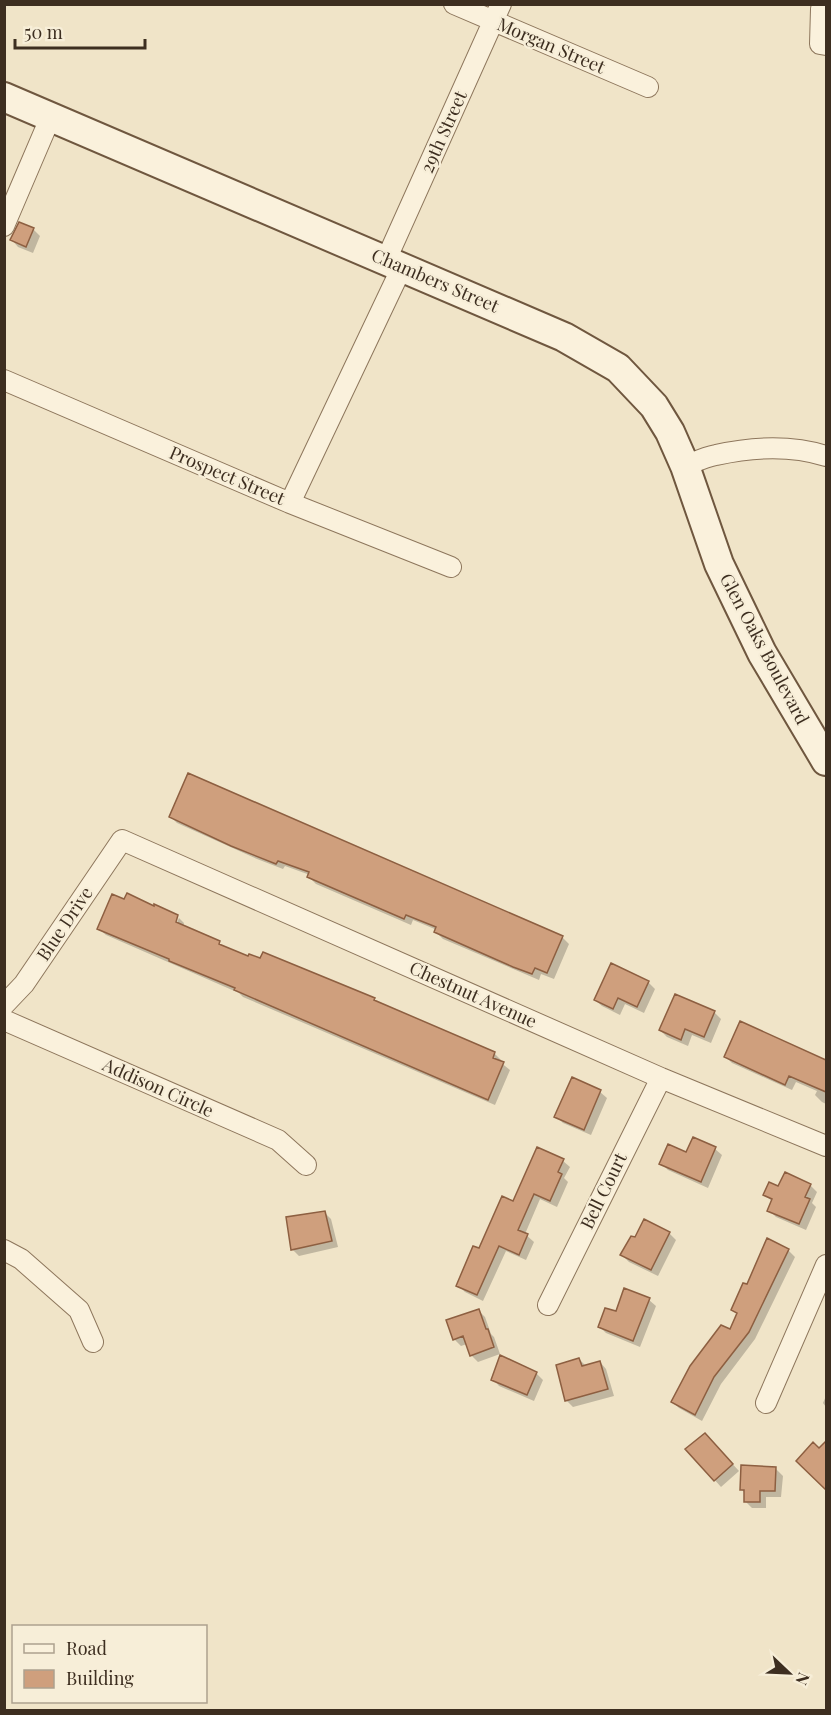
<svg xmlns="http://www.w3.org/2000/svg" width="831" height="1715" font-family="'Playfair Display',serif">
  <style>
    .shadow { fill: #0003 }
    .building { fill: #cf9f7d; stroke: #8d5f41; stroke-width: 1.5 }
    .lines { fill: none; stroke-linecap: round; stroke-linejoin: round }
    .minor-casing { stroke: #8d765c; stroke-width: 22 }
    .secondary-casing { stroke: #6f573f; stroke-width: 32 }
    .minor { stroke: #faf1dc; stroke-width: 20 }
    .secondary { stroke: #faf1dc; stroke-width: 28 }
    .labels { text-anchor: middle; stroke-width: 4.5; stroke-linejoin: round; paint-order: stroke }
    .street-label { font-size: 18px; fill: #3d2e20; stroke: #f7eed8 }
  </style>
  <rect width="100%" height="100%" fill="#f0e4c8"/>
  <path class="shadow" d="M33,229l7,7 -7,17 -15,-6 -6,-7z
    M171,817l391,120 7,7 -15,35 -13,-5 -2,6 -96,-41 -7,-7 1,-2 -24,-10 -2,5 -95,-41 -7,-7 1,-2 -25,-9 -2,3 -26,-10 -80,-36z
    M176,917l-2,12 5,-11 5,5 -1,4 36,16 6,6 24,9 12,2 3,-6 110,46 4,4 116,49 7,7 -1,2 10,8 -15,35 -252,-108 -4,-4 -133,-58 -7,-6 78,-12h1z
    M648,982l7,7 -11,24 -19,-9 -5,11 -18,-9 -7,-6z
    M714,1012l7,7 -10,24 -19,-8 -4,11 -21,-9 -7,-7z
    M740,1023l86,39v42l-4,-2 -7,-7 2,-4 -21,-9 -4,8 -60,-27 -7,-7z
    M600,1092l7,6 -16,37 -28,-12 -7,-7z
    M694,1139l21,10 7,6 -14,33 -40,-18 -7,-7 26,-9z
    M563,1161l7,6 -6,11 4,4 -11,25 -17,-8 -15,35 9,8 -8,18 -20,-9 -23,50 -18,-9 -7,-7 22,-35 33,-47z
    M785,1174l25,11 7,7 -5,11 4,4 -10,23 -30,-13 -7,-7 4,-8 -8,-7 14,-7z
    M324,1212l7,7 7,28 -39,9 -7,-7z
    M669,1233l7,7 -18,36 -29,-14 -7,-7z
    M788,1250l7,7 -40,82 -34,45 -19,37 -23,-13 -6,-6 58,-71 7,-16 -5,-5z
    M649,1300l7,6 -16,41 -34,-14 -6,-6 17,-14z
    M479,1311l6,6 6,17 3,3 6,17 -22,8 -7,-7 -4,-11 -6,2 -6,-6 -7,-19z
    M579,1359l7,7 14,-4 6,7 8,27 -41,11 -7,-7z
    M536,1373l7,7 -9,21 -35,-15 -6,-7z
    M826,1396v11l-3,-4z
    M712,1442l27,29 -18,16 -34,-38z
    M826,1443v45l-28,-27 21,-11z
    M776,1469l7,7 -2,21h-15v11h-14l-7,-7v-8l-3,-3z"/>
  <path class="building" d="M19,222l15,6 -8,19 -16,-7z
    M188,773l375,163 -16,37 -12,-5 -3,6 -19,-7 -79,-35 2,-5 -30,-12 -2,4 -97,-42 2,-5 -31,-11 -2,3 -45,-18 -62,-29z
    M127,893l27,13v-2l24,11 -2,7 44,19 -1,3 29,12 1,-2 11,4 3,-6 112,46 -1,2 121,52 -2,6 11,4 -16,38 -254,-110 1,-2 -66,-27v-2l-72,-30 15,-35 12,5z
    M611,963l38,18 -12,26 -19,-9 -5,11 -19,-9z
    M675,994l40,17 -11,26 -19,-8 -4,11 -22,-10z
    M740,1021l86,39v32l-37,-16 -4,9 -61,-28z
    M572,1077l29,13 -17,40 -30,-13z
    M693,1137l23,10 -15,35 -42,-18 9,-20 18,8z
    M537,1147l27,12 -6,13 4,2 -12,27 -16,-7 -16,36 10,4 -9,21 -20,-9 -22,49 -21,-9 17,-40 6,2 23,-52 11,5z
    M785,1172l26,12 -6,13 5,2 -11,25 -32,-13 5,-12 -9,-4 6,-13 9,4z
    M325,1211l7,30 -41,9 -5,-33z
    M644,1219l26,13 -19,38 -31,-15 11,-19 4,1z
    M767,1238l22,11 -40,83 -35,45 -19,38 -24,-13 19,-36 31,-41 9,4 7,-16 -6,-3 12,-27 4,1z
    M624,1288l26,10 -17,43 -35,-14 7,-19 11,3z
    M479,1309l7,20h2l6,18 -24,9 -7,-20 -10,4 -7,-20z
    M500,1355l37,17 -10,23 -36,-15z
    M579,1358l3,8 18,-5 8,28 -43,12 -9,-36z
    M705,1433l28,31 -19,17 -29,-32z
    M826,1441v49l-30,-29 17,-19 6,6z
    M741,1465l35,2 -1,24h-15v11h-16v-12h-4z"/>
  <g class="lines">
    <defs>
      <path id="minor" d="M454,4l194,83
        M823,4l-2,5 -1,35 6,1
        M4,226l47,-110
        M386,260l115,-256
        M4,380l286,123 161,64
        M685,466c10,-4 20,-9 31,-11 36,-8 75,-10 110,1
        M290,503l112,-236
        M4,1005l20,-21 98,-144 539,238 165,68
        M4,1020l274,120 28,25
        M4,1250l17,9 58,51 14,32
        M548,1305l113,-227
        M766,1403l60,-138"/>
      <path id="secondary" d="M4,97l560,240 54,31 36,38 16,26 15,34 34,98 43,89 64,108"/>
    </defs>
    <use href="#minor" class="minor-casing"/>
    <use href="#secondary" class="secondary-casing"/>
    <use href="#minor" class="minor"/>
    <use href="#secondary" class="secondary"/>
  </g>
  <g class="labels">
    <g class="street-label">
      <text transform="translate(551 46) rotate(23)" y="6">Morgan Street</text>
      <text transform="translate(444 132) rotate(-66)" y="6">29th Street</text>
      <text transform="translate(435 281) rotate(23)" y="6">Chambers Street</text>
      <text transform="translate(227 476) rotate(23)" y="6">Prospect Street</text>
      <text transform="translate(764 649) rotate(62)" y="6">Glen Oaks Boulevard</text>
      <text transform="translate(65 924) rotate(-56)" y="6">Blue Drive</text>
      <text transform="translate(473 995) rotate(24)" y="6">Chestnut Avenue</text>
      <text transform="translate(158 1088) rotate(24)" y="6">Addison Circle</text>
      <text transform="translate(604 1191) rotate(-64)" y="6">Bell Court</text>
    </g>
  </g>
  <rect width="831" height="1715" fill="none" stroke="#3d2e20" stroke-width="12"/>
  <rect x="12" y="1625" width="195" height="78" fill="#f7eed8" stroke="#ada18e" stroke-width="1.5"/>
  <rect x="24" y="1644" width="30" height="9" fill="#faf1dc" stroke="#ada18e" stroke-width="1.5"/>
  <text x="66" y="1655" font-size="18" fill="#3d2e20">Road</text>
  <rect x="24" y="1670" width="30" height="18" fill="#cf9f7d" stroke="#ada18e" stroke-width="1.5"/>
  <text x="66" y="1685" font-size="18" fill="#3d2e20">Building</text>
  <g transform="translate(789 1673) rotate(113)" stroke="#f7eed8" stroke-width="4.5" paint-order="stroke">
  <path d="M0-4.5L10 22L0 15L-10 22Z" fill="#3d2e20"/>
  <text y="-9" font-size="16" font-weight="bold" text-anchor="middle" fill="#3d2e20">N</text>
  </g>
  <path d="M15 39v9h130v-9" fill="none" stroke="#3d2e20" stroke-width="3"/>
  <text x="24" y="39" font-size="18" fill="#3d2e20" stroke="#f7eed8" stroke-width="4.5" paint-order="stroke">50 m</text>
</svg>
